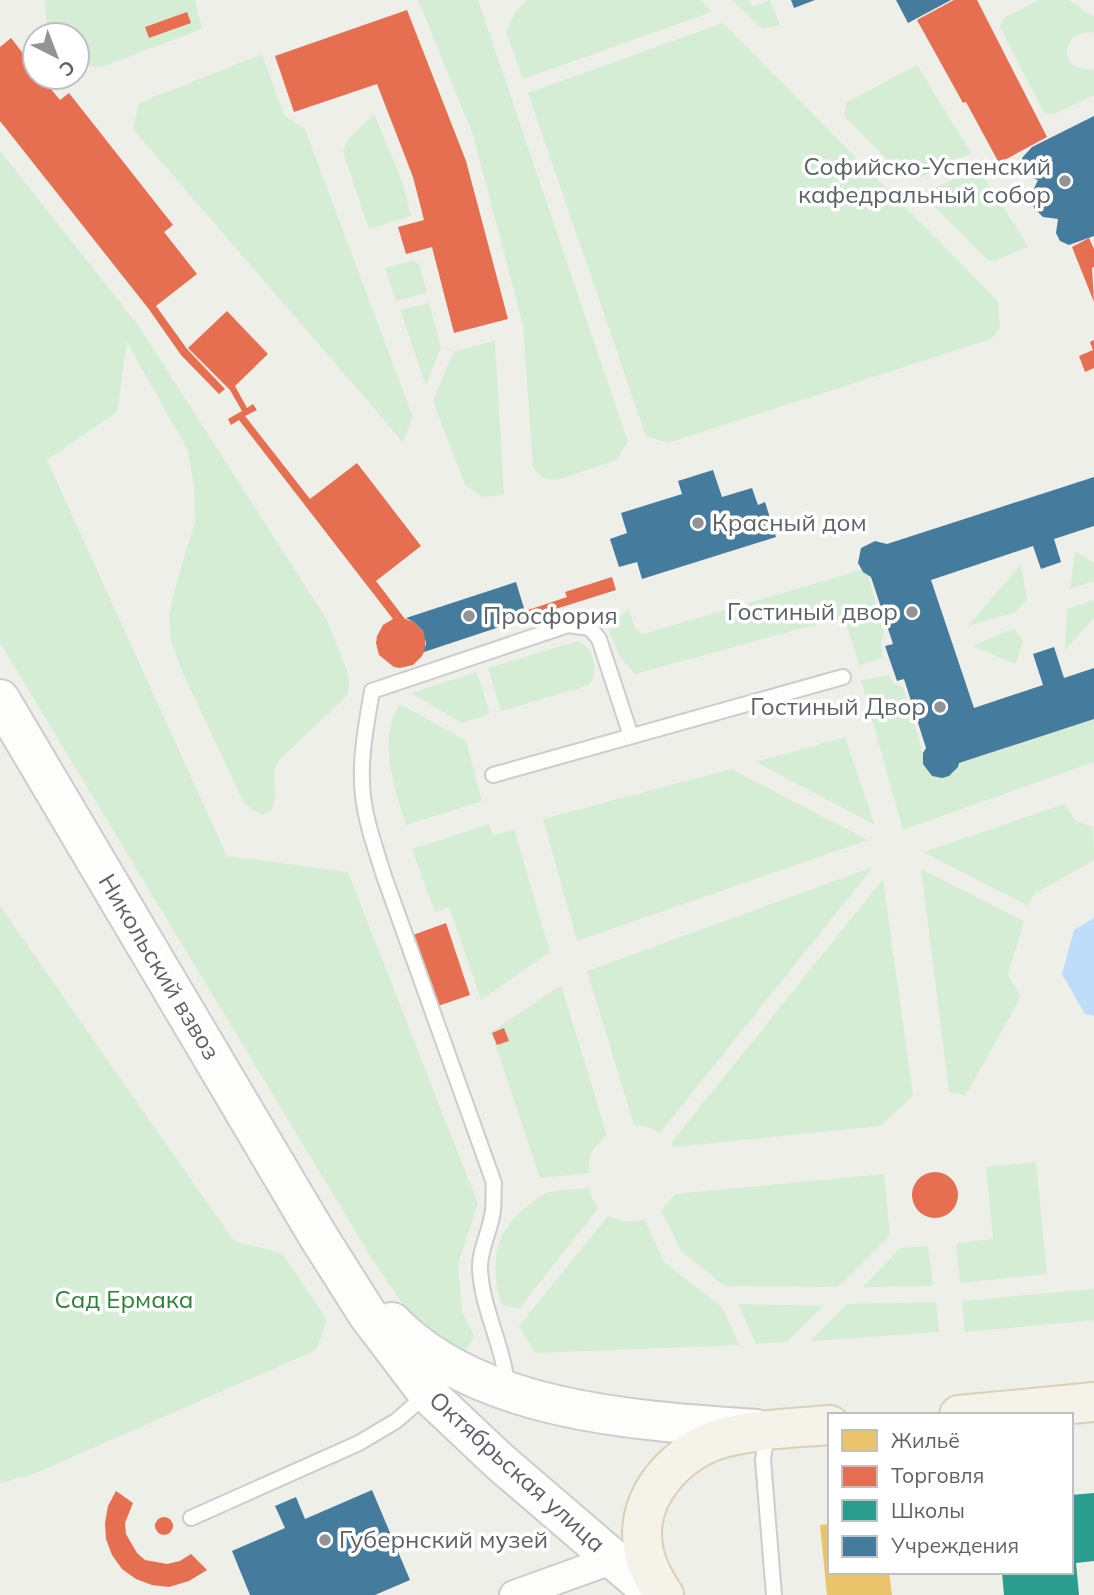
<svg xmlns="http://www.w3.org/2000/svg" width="1094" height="1595" font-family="Mulish,sans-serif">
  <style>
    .green { fill: #d6edd5; fill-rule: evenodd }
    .water { fill: #bfddf9 }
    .homes { fill: #e9c46a }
    .shops { fill: #e76f51 }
    .schools { fill: #2a9d8f }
    .public { fill: #457b9d }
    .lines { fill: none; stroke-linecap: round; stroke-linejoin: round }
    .service-casing { stroke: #cbcccb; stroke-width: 18 }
    .minor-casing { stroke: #cbcccb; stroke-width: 32 }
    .secondary-casing { stroke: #cbcccc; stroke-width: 42 }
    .primary-casing { stroke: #d9d1b6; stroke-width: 42 }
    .service { stroke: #fdfdfc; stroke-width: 14 }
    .minor { stroke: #fdfdfc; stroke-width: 28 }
    .secondary { stroke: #fdfdfc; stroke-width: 38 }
    .primary { stroke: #f4f2e9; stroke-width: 38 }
    .poi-dot { fill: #919396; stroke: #fff; stroke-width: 2.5 }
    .labels { text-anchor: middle; stroke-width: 7; stroke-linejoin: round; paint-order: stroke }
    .poi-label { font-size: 24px; fill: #5e6269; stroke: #fff; text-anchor: end }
    .street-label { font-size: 24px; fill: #5e6269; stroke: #fff }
    .park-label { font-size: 24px; fill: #2b8234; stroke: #fff }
  </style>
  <rect width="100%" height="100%" fill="#efefea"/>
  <path class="green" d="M45,0h150l7,29 -103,39 -22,-6v-27h-24l-6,-8zM187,12l3,11 -41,15 -4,-11z
    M418,0h60l150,442 -12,18 -58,20 -15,-2 -10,-10 -10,-143 -50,-190z
    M527,0h174l11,12 -189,67 -17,-47 9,-20z
    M732,0h17l4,7 17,-7 10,25 -18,4z
    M1039,0h30l25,17v16c-35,-5 -37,41 0,36v26l-40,19 -10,-1 -44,-86 4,-9z
    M723,23l275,278 2,27 -9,11 -323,104 -22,-7 -118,-343z
    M262,54l22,61 21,14 108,288 -10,25 -270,-313 6,-26z
    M917,65l54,88 -54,26 -12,-1 -61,-62 3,-14z
    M374,114l29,70 8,32 -42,13 -26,-78 5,-12z
    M0,151l138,174 189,295 22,56 -1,19 -67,63 -7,11 1,30 -4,12 -9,4 -10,-5 -9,-9 -61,-130 -11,-30 -2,-25 7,-31 19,-64 -1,-36 -7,-36 -60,-107 -10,70 -70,48 180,396 121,16 130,332 -20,60 4,47 12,25 -10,17 -48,-30 -42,-61 -374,-619z
    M978,167l50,79 -33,15 -9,-2 -56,-57 3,-13z
    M414,260l5,4 8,29 -31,8 -11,-33z
    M429,303l12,45 -15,37 -26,-75z
    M495,341l9,154 -22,2 -17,-12 -32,-84 21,-50z
    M1075,551l19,12v18l-24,8z
    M1021,564l6,36 -12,12 -47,14z
    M861,570l7,5 16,58 -3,12 2,13 -24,7 -15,-48 -209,57 -16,-19 -10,-24 9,-13 11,-9 6,19 8,6z
    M1094,600v18l-29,32 2,-41z
    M1014,628l9,13 -7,23 -44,-18z
    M578,641c16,5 23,35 9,45l-86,25 -13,-43z
    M477,672l13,42 -28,9 -51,-30z
    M889,675l5,9 9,3 20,66 2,15 7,7c12,5 23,1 27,-12l135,-44v43l-191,68 -42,-150z
    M400,704l66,37 16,60 -76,24c-11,-36 -30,-87 -6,-121z
    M845,737l30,88 -119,-63z
    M731,769l137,71 -291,101 -34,-122z
    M1065,804l10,16 18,7 1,33 -60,34 -6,12 -105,-54z
    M489,824l4,11 21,-6 36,123 -69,48 -32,-93 -14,5 -23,-63z
    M873,867l-213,266 -12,-6 -14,-2 -47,-154z
    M921,869l103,52 -16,54 13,22 -56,99 -16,-4z
    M883,879l30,217 -33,30 -205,21 -4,-4z
    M0,906l234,335 48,12 45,67 -11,30 -285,125 -31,8z
    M561,985l46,150c-13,11 -20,20 -18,38l-49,5 -49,-146z
    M1036,1162l11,112 -87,9 -4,-40 37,-4 -7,-72z
    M884,1174l6,61 -52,52 -113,-1 -44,-35 -20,-41 14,-16z
    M590,1188l2,11 7,8 -80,102 -18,-5c-11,-39 -8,-72 27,-98 5,-4 12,-11 18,-13 13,-4 30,-3 44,-5z
    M608,1216l19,6 18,-2 19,42 58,45 17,38 -204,8 -16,-27z
    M928,1246l5,40 -70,1 37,-39z
    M1094,1289v31l-129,12 -3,-31z
    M936,1302l3,30 -129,9 37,-37z
    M738,1304l85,2 -36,36 -31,2z"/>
  <path class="water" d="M1094,918v98l-9,-2 -23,-40 12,-44z"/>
  <path class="homes" d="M830,1524v48h59l3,23h-65l-7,-70z"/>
  <path class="shops" d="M954,0h23l70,137 -48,26 -33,-61 -3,1 -46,-83z
    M407,10l59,151 42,158 -54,14 -22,-86 -26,7 -8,-27 26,-7 -11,-43 -36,-93 -83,28 -19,-56z
    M187,12l4,11 -42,15 -4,-11z
    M11,38l24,31v8h6l19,23 9,-7 104,132 -9,7 33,42 -41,32 31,43 38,40 -6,5 -38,-39 -33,-47 -148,-187v-74z
    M1089,238l5,11v18l-2,1 2,34 -22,-55z
    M227,311l41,43 -33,32 12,22 6,-4 4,6 -12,6 65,83 47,-36 64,83 -45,35 29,38 9,3 9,9 2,6v13l-3,6 -9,9 -13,3 -6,-1 -15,-12 -3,-12 1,-7 6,-11 10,-6 -154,-199 -8,5 -3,-6 14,-8 -12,-21 -42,-42z
    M1094,340v28l-9,4 -6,-16 14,-6 -3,-8z
    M612,577l4,13 -89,28 -2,-7 42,-14 -2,-5z
    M446,923l24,72 -32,11 -25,-71z
    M504,1028l5,13 -12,4 -5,-12z
    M912 1195a23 23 0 1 1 46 0a23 23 0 1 1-46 0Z
    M116,1491l17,12 -8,20 1,11 11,19 8,7 22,4 13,-3 11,-7 16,16 -18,11 -20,6 -17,-2 -16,-6 -14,-10 -10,-14 -6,-16 -1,-16 3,-17z
    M155 1526a9 9 0 1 1 18 0a9 9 0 1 1-18 0Z"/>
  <path class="schools" d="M1094,1493v68l-18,2 3,32h-75l-2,-23h69v-77z"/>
  <path class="public" d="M791,0h24l-21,8z
    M896,0h55l-43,23z
    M1094,116v120l-25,9 -9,-4 -4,-8 2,-14 -15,-2 -9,-9 -3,-13 7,-15 -6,-2 -7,-6 -3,-14 10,-11z
    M713,470l9,27 30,-9 6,17 7,-3 11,35 -134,42 -5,-17 -18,5 -9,-28 17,-6 -6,-20 61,-19 -4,-13z
    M1094,477v49l-40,13 7,23 -20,7 -8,-23 -102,34 43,128 69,-23 -10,-31 21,-7 10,31 30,-10v51l-135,44 -1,4 -9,9 -7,2 -10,-2 -9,-12v-11l3,-5 -22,-69 -7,2 -12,-35 8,-2 -22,-67 -8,-5 -5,-9 3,-15 14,-7 12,3z
    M516,582l11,36 -103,34 2,-9 -3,-12 -9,-9 -8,-4z
    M372,1490l38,90 -35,15h-125l-18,-44 53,-23 -10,-22 21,-9 9,22z"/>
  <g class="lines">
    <defs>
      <path id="service" d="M493,775l350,-98
        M507,1387c-3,-41 -25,-77 -27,-118 -1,-19 11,-39 13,-59 1,-9 0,-18 1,-27l-110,-307c-8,-26 -18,-53 -21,-80 -4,-35 3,-70 9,-105l196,-66 22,3 9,11 32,97
        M767,1431l-4,29 11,135
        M191,1518l168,-75 37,-22 31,-27"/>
      <path id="minor" d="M514,1595l100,-36"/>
      <path id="secondary" d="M0,699l318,537 50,79 60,79 71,67 156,134
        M392,1322c87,90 246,99 364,107"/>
      <path id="primary" d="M959,1415l135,-13
        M664,1595c-10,-15 -19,-31 -21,-49 -8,-50 34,-95 80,-108 34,-9 71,-10 107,-13"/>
    </defs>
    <use href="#service" class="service-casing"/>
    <use href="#minor" class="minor-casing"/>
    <use href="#secondary" class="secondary-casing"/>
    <use href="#primary" class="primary-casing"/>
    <use href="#service" class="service"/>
    <use href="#minor" class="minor"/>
    <use href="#secondary" class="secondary"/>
    <use href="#primary" class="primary"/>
  </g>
  <g class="poi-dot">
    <circle cx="1065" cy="181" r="7"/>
    <circle cx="698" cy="523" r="7"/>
    <circle cx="912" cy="612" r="7"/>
    <circle cx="469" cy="616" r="7"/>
    <circle cx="940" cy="707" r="7"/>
    <circle cx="325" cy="1540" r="7"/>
  </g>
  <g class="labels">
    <g class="poi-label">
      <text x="1051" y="175">Софийско-Успенский<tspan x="1051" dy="28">кафедральный собор</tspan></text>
      <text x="712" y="531" text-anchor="start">Красный дом</text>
      <text x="898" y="620">Гостиный двор</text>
      <text x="483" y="624" text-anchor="start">Просфория</text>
      <text x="926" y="715">Гостиный Двор</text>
      <text x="339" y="1548" text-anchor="start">Губернский музей</text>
    </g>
    <g class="street-label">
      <text transform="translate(159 967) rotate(59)" y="8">Никольский взвоз</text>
      <text transform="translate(517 1472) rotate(42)" y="8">Октябрьская улица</text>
    </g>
    <g class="park-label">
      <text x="124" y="1308">Сад Ермака</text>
    </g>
  </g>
  <rect x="828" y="1413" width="245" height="161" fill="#ffffff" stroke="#bfc0c3" stroke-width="2"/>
  <rect x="842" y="1430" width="35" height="21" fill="#e9c46a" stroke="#bfc0c3" stroke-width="2"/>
  <text x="891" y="1448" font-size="21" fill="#5e6269">Жильё</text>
  <rect x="842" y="1466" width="35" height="21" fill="#e76f51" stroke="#bfc0c3" stroke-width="2"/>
  <text x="891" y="1483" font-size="21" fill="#5e6269">Торговля</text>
  <rect x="842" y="1500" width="35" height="21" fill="#2a9d8f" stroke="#bfc0c3" stroke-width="2"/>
  <text x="891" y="1518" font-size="21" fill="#5e6269">Школы</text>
  <rect x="842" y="1536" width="35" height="21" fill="#457b9d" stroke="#bfc0c3" stroke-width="2"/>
  <text x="891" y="1553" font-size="21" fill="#5e6269">Учреждения</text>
  <g transform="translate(56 56) rotate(138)"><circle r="33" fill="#ffffff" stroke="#bfc0c3" stroke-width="2"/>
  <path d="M0-5L12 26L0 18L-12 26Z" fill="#919396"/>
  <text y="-10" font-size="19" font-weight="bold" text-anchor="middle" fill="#5e6269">С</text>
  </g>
</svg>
